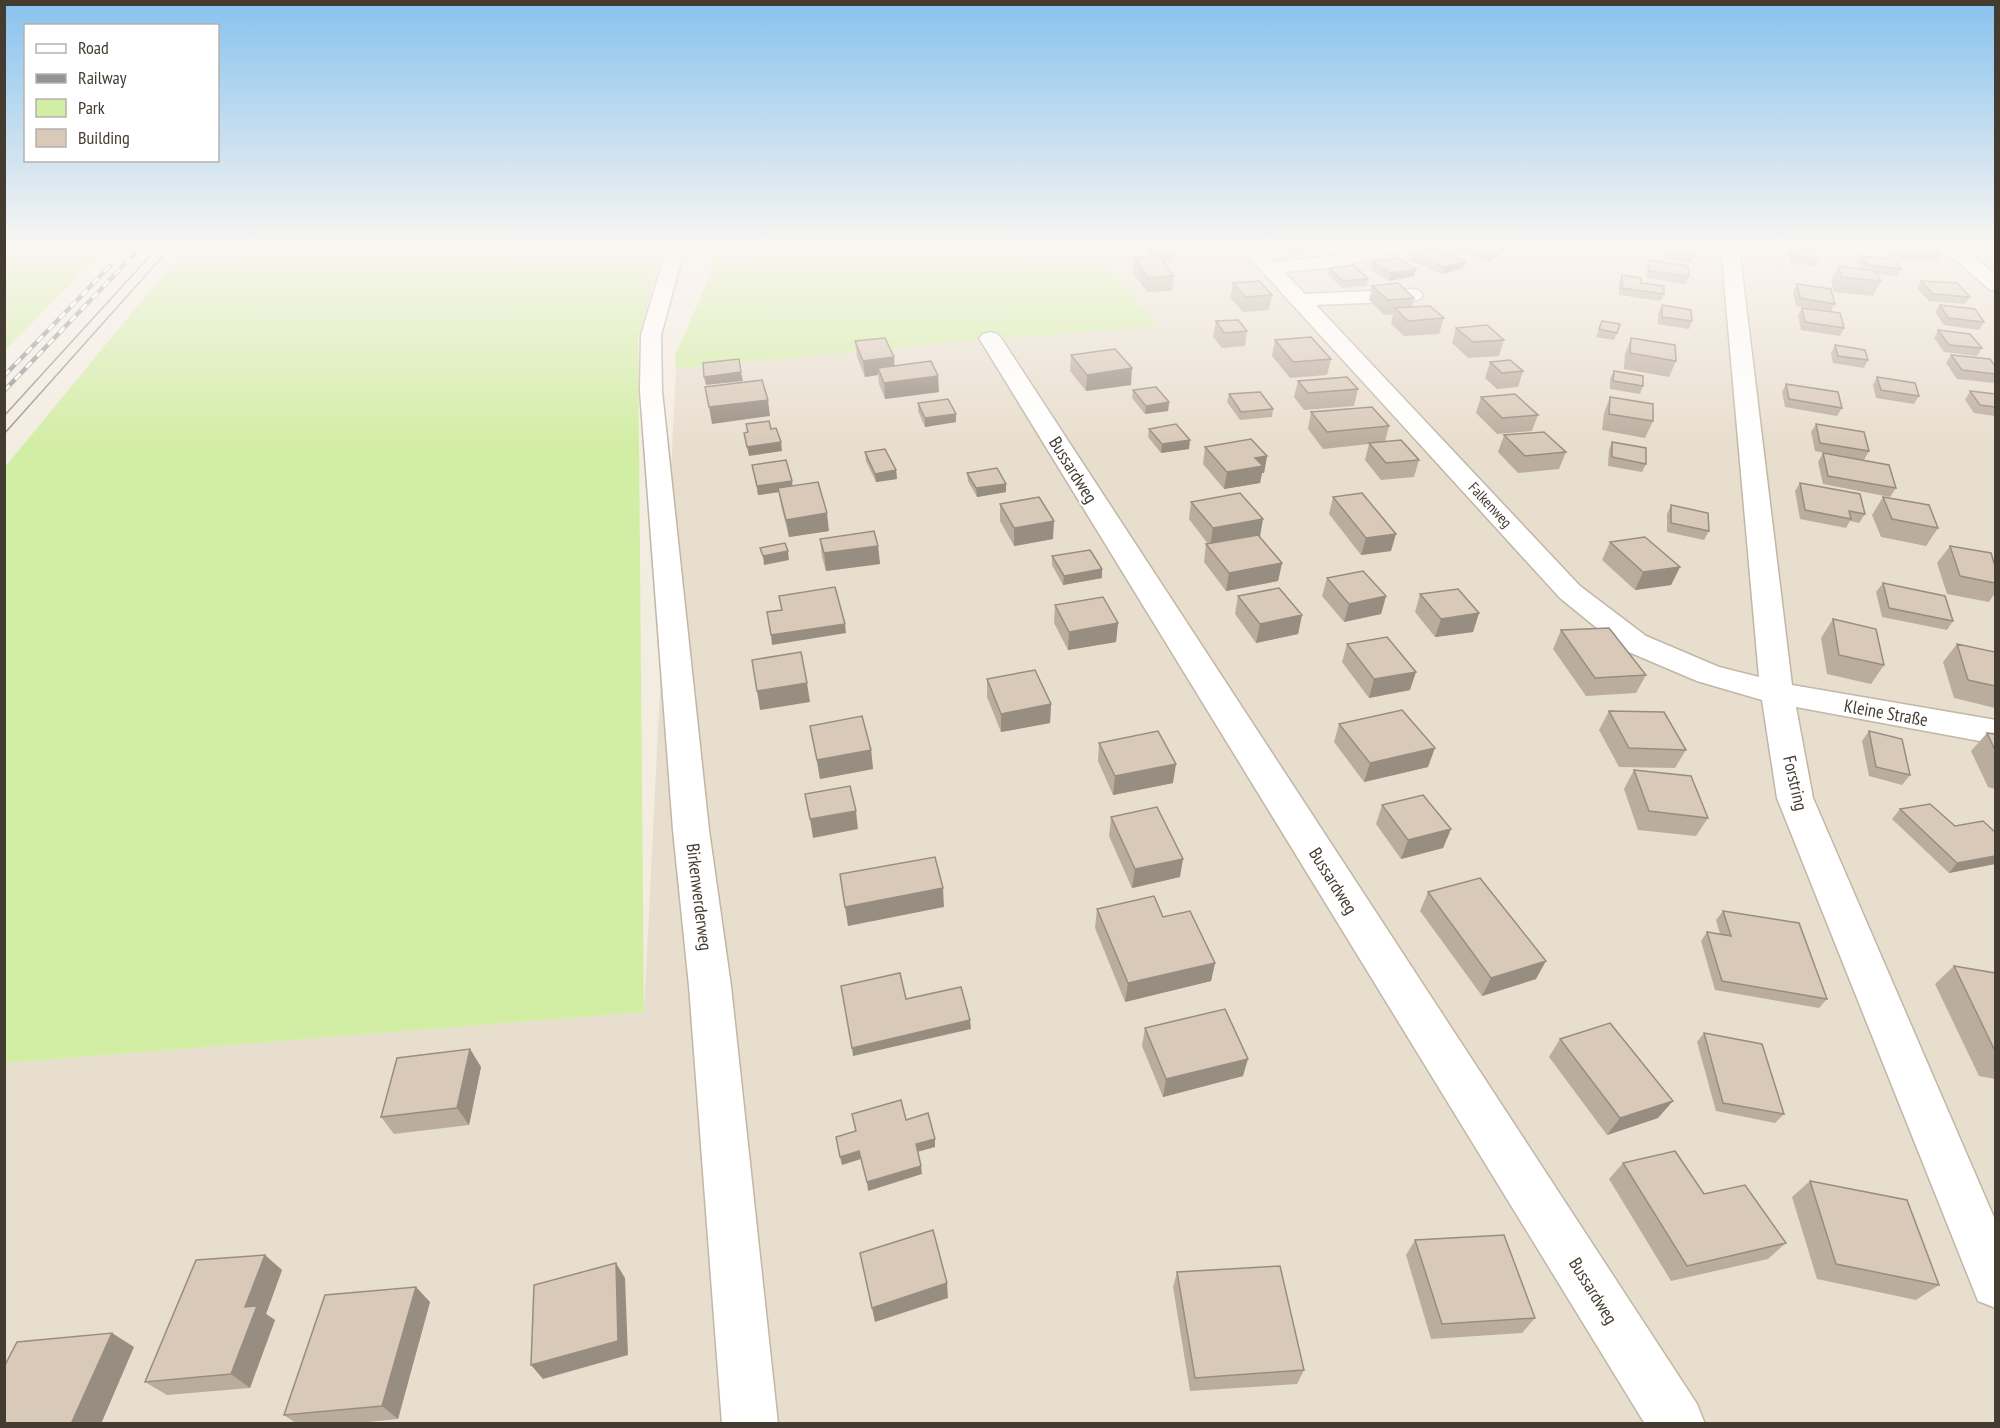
<svg xmlns="http://www.w3.org/2000/svg" width="2000" height="1428" font-family="'PT Sans Narrow',sans-serif">
  <style>
    .residential { fill: #e8dece }
    .green { fill: #d2eda4 }
    .lines { fill: none; stroke-linecap: round; stroke-linejoin: round }
    .minor-casing { stroke: #c2b6a6; stroke-width: 3 }
    .minor { fill: #fff; fill-rule: evenodd }
    .tram { stroke: #939393; stroke-width: 1.5 }
    .rail-casing { stroke: #939393; stroke-width: 4.5 }
    .rail { stroke: #fff; stroke-width: 3; stroke-dasharray: 8; stroke-linecap: butt }
    .wall { fill: #bbad9e }
    .shaded-wall { fill: #988d81 }
    .building { fill: #d9c9b8; stroke: #988d81; stroke-width: 1.5 }
    .labels { text-anchor: middle; stroke-width: 4.5; stroke-linejoin: round; paint-order: stroke }
    .far-street-label { font-size: 15px; fill: #453c31; stroke: #fff }
    .street-label { font-size: 18px; fill: #453c31; stroke: #fff }
  </style>
  <rect width="100%" height="100%" fill="#f3ece1"/>
  <path class="residential" d="M1096,247h899v1176l-1990,1v-361l639,-51 32,-643 300,-29 183,-13z"/>
  <path class="green" d="M5,247h102l-102,103z
    M186,247h478l-26,91 6,674 -639,51v-596z
    M717,247h382l-3,1 63,79 -183,13 -300,29 -1,-14 34,-77z"/>
  <g class="lines">
    <defs>
      <path id="minor" d="M667,247h18l-24,88 1,56 47,439 22,156 47,438h-56l-33,-438 -16,-156 -33,-439 1,-56z
        M1240,247h19l15,15 66,-7 33,-8h31l-3,4 -61,16 -56,5 21,22 108,-5 7,2 3,4 -3,4 -7,2 -97,4 264,281 66,50 73,31 40,10 -38,-430h18l53,438 204,35v24l-200,-37 17,91 183,424v86l-18,-7 -201,-503 -15,-98 -65,-19 -73,-31 -64,-52z
        M1941,247h20l35,28v16l-7,-2z
        M990,332l7,2 4,4 696,1066 8,20h-60l-666,-1086 4,-4z"/>
    </defs>
    <use href="#minor" class="minor-casing"/>
    <use href="#minor" class="minor"/>
    <path class="tram" d="M4,416l154,-169
      M4,434l167,-187"/>
    <defs>
      <path id="rail" d="M4,376l106,-110
        M4,391l137,-144"/>
    </defs>
    <use href="#rail" class="rail-casing"/>
    <use href="#rail" class="rail"/>
  </g>
  <path class="wall" d="M1148,247h26l1,1 -2,14 -9,1 10,13 -2,15 -25,1 -14,-19 1,-15 17,-1 -4,-6z
    M1279,247h39l-1,4 -31,2z
    M1455,247h51l-1,5 -17,9 -34,-10z
    M1667,247h19l9,9 -4,7 -26,-4v-7z
    M1790,247h20l7,12 -3,7 -24,-3 -2,-11z
    M1879,247h53l9,7 -4,7 -42,-2z
    M1411,253l52,15 -21,6 -33,-14z
    M1860,256l41,13 -4,7 -20,-2 4,7 -8,15 -39,-4 -3,-12 7,-14 23,3 -5,-6z
    M1649,260l40,16 -3,8 -39,-6v-10z
    M1372,262l44,7 -2,7 -25,5 -19,-12z
    M1329,268l39,11 -1,7 -25,2 -14,-13z
    M1622,275l19,8 23,11 -3,7 -42,-6v-13z
    M1921,281l49,16 -5,7 -36,-3 -12,-13z
    M1233,283l39,12 -3,15 -26,2 -13,-14z
    M1797,284l38,20 -4,7 -35,-5 -3,-14z
    M1372,286l42,12 -2,9 32,11 -5,16 -35,2 -13,-12 2,-10 -9,1 -15,-15z
    M1662,305l30,16 -3,8 -31,-5v-11z
    M1940,305l44,17 -5,8 -35,-5 -9,-13z
    M1802,308l42,20 -4,8 -39,-6 -3,-15z
    M1216,321l31,10 -2,15 -23,2 -9,-11z
    M1602,321l15,12 -3,7 -18,-3z
    M1456,328l48,12 -5,16 -31,2 -16,-15z
    M1938,330l44,18 -5,8 -33,-4 -10,-14z
    M1631,338l45,23 -7,16 -45,-8 1,-15z
    M1275,340l56,19 -4,16 -37,3 -18,-22z
    M855,341l39,25 45,26 -54,7 -6,-15 -1,-9 -13,2 -8,-20z
    M1835,345l33,15 -4,8 -31,-5 -2,-10z
    M1071,355l60,30 -45,6 -16,-20z
    M1951,355l44,11v17l-38,-4 -11,-16z
    M1490,362l33,9 -5,16 -21,2 -12,-11z
    M1614,371l29,15 -3,8 -30,-5v-10z
    M1877,377l42,19 -5,8 -38,-6 -3,-13z
    M1298,381l60,8 -4,17 -50,4 -10,-13z
    M1786,384l56,24 -5,8 -52,-9 -3,-15z
    M1133,390l36,12 -1,9 -23,3 -13,-16z
    M1970,391l25,3v22l-21,-3 -9,-13z
    M1229,394l44,15 -1,8 -32,3 -13,-18z
    M1481,397l57,18 -6,16 -35,3 -21,-21z
    M1610,397l43,24 -8,17 -43,-8 2,-17z
    M918,403l38,19 -31,5 -7,-16z
    M1311,412l78,14 -4,16 34,18 -5,17 -33,3 -16,-20 4,-16 -46,5 -15,-20z
    M1816,424l53,27 -5,9 -49,-9 -4,-19z
    M1149,429l40,20 -28,4 -13,-16z
    M1504,435l62,17 -7,17 -41,4 -20,-21z
    M1612,442l34,22 -4,8 -34,-6 1,-16z
    M1205,447l62,9 -3,17h-2l-2,10 -36,6 -21,-25z
    M865,452l31,18 1,9 -21,3 -10,-21z
    M1823,453l73,35 -6,9 -67,-13 -5,-22z
    M752,465l41,21 36,45 -40,6 -8,-32 -2,-13 -21,3z
    M967,473l39,11v8l-29,5 -9,-16z
    M1800,483l65,31 -6,9 -9,-2 -4,7 -46,-9 -5,-28z
    M1333,497l58,54 -30,4 -32,-41z
    M1883,497l55,31 -12,18 -45,-9 -9,-22z
    M1191,502l69,35 22,26 -4,18 -52,10 -22,-29 2,-18h2l-19,-25z
    M1000,504l53,35 -39,7 -14,-25z
    M1671,505l38,26 -5,9 -37,-8v-18z
    M820,539l58,7 2,18 -54,7 -4,-14z
    M1610,542l70,25 -9,18 -36,5 -33,-30z
    M1950,546l45,20v27l-6,9 -42,-8 -10,-31z
    M1052,556l50,13v9l-39,7 -11,-20z
    M1327,578l59,18 -5,18 -37,8 -22,-26z
    M1883,583l70,38 -6,9 -65,-13 -6,-25z
    M1420,594l59,19 -6,19 -38,5 -20,-25z
    M1238,596l64,19 -4,19 -42,9 -21,-29z
    M1055,605l63,18 -2,19 -48,8 -14,-27z
    M1833,619l51,46 -13,19 -44,-10 -6,-36z
    M1561,630l85,45 -10,18 -50,3 -33,-47z
    M1347,644l63,46 -41,8 -27,-36z
    M1957,644l38,8v56l-41,-10 -11,-36z
    M987,679l64,25 -1,19 -49,9 -14,-35z
    M1609,711l77,39 -11,18 -56,-1 -20,-37z
    M1339,724l89,43 -64,15 -30,-40z
    M810,726l61,24 2,19 -53,10z
    M1869,731l41,44 -8,10 -33,-9 -7,-35z
    M1987,733l8,1v55l-7,-2 -17,-36z
    M1099,743l74,40 -60,12 -15,-34z
    M1634,770l74,48 -12,18 -58,-6 -14,-41z
    M1382,805l69,24 -8,19 -42,11 -25,-35z
    M1900,809l55,17 40,6v32l-46,9 -57,-54z
    M1111,817l69,60 -48,11 -23,-52z
    M1428,892l108,87 -54,17 -62,-85z
    M1097,909l118,54 -4,18 -86,21 -30,-74z
    M1723,911l104,88 -8,9 -104,-18 -14,-49 6,-9 13,2 -4,-14z
    M1954,966l41,7v106l-16,-3 -44,-92z
    M1145,1028l98,48 -80,21 -21,-51z
    M1704,1033l80,81 -9,9 -59,-12 -19,-69z
    M1560,1039l98,79 -51,17 -58,-78z
    M470,1049l11,18 -12,58 -75,9 -13,-17z
    M1623,1163l81,31 82,49 -18,16 -97,22 -62,-102z
    M1810,1181l129,104 -23,15 -99,-21 -25,-82z
    M1415,1240l120,78 -13,15 -91,6 -25,-84z
    M282,1270l-16,44 9,6 -25,68 -83,7 -22,-13z
    M1177,1272l127,98 -7,14 -107,7 -17,-104z
    M430,1302l-32,117 -50,5h-51l-13,-9z"/>
  <path class="shaded-wall" d="M1503,247h3l-1,5 -17,9 2,-7z
    M1466,261l-3,7 -21,6 2,-7z
    M1416,269l-2,7 -25,5 2,-8z
    M894,357l1,16 -17,-5v7l-13,2 -2,-16z
    M1132,368l-1,17 -45,6 1,-16z
    M741,372l2,9 -37,4 -2,-8z
    M938,376l1,16 -54,7 -1,-16z
    M768,400l2,16 -58,8 -3,-17z
    M1169,402l-1,9 -23,3 1,-8z
    M956,414v8l-31,5v-9z
    M1190,440l-1,9 -28,4 1,-9z
    M781,442l1,9 -33,5 -2,-9z
    M1267,456l-3,17h-2l-2,10 -36,6 3,-17 28,-14z
    M896,470l1,9 -21,3 -1,-8z
    M792,481l1,9 -35,5 -1,-9z
    M1006,484v8l-29,5 -1,-9z
    M827,513l2,18 -40,6 -3,-17z
    M1263,519l-3,18 -50,9 3,-18z
    M1054,521l-1,18 -39,7v-18z
    M1396,534l-5,17 -30,4 5,-17z
    M878,546l2,18 -54,7 -2,-18z
    M788,551l1,9 -25,5 -1,-9z
    M1282,563l-4,18 -52,10 3,-18z
    M1680,567l-9,18 -36,5 8,-18z
    M1102,569v9l-39,7 1,-9z
    M1386,596l-5,18 -37,8 5,-18z
    M1479,613l-6,19 -38,5 6,-18z
    M1302,615l-4,19 -42,9 4,-19z
    M1118,623l-2,19 -48,8 1,-18z
    M845,624l1,9 -74,12 -1,-10z
    M1416,672l-6,18 -41,8 5,-19z
    M807,683l3,19 -50,8 -3,-19z
    M1051,704l-1,19 -49,9v-18z
    M1435,748l-7,19 -64,15 6,-19z
    M871,750l2,19 -53,10 -3,-19z
    M1176,764l-3,19 -60,12 2,-19z
    M856,811l2,18 -45,9 -3,-19z
    M1451,829l-8,19 -42,11 7,-19z
    M1995,856v8l-46,9 8,-10z
    M1183,859l-3,18 -48,11 3,-19z
    M943,888l1,19 -96,19 -3,-19z
    M1546,961l-10,18 -54,17 9,-18z
    M1215,963l-4,18 -86,21 3,-19z
    M970,1020l1,9 -118,27 -1,-8z
    M470,1049l11,18 -12,58 -12,-17z
    M1248,1059l-5,17 -80,21 3,-18z
    M1673,1101l-15,17 -51,17 13,-17z
    M935,1139v8l-18,5 -1,-8z
    M859,1151l2,8 -19,6 -2,-8z
    M921,1166l1,8 -54,17 -1,-9z
    M265,1255l17,15 -16,44 9,6 -25,68 -19,-14 14,-67z
    M616,1263l9,15 3,77 -85,24 -12,-14z
    M947,1283l1,15 -73,24 -3,-14z
    M416,1287l14,15 -32,117 -16,-13z
    M112,1333l22,14 -33,77h-30z"/>
  <path class="building" d="M1155,247h19l1,1 -18,1z
    M1432,247l34,14 -22,6 -33,-14z
    M1468,247h35l-13,7z
    M1668,247h18l8,1 1,8 -27,-4z
    M1792,247l22,1 3,11 -23,-3z
    M1892,247h40l9,7 -42,-2z
    M1159,256l15,20 -26,2 -14,-20z
    M1860,256l34,3 7,10 -33,-4z
    M1397,258l19,11 -25,4 -19,-11z
    M1649,260l39,6 1,10 -40,-5z
    M1354,265l14,14 -25,2 -14,-13z
    M1838,266l37,5 6,10 -40,-4z
    M1622,275l19,3v5l23,3v8l-42,-6z
    M1259,281l13,14 -27,2 -12,-14z
    M1921,281l36,2 13,14 -37,-3z
    M1398,283l16,15 -26,2 -16,-14z
    M1797,284l34,5 4,15 -35,-6z
    M1662,305l29,5 1,11 -30,-4z
    M1940,305l35,4 9,13 -36,-4z
    M1430,306l14,12 -36,3 -13,-13z
    M1802,308l38,5 4,15 -39,-6z
    M1238,320l9,11 -23,2 -8,-12z
    M1602,321l18,3 -3,9 -18,-4z
    M1487,325l17,15 -31,2 -17,-14z
    M1938,330l32,4 12,14 -33,-3z
    M1311,337l20,22 -38,3 -18,-22z
    M885,338l9,19 -31,4 -8,-20z
    M1631,338l44,7 1,16 -46,-8z
    M1835,345l30,5 3,10 -30,-4z
    M1115,349l17,19 -45,7 -16,-20z
    M1951,355l39,4 5,7v8l-33,-4z
    M739,359l2,13 -37,5 -1,-14z
    M1510,360l13,11 -21,2 -12,-11z
    M931,361l7,15 -54,7 -6,-15z
    M1614,371l29,5v10l-30,-5z
    M1347,377l11,12 -50,4 -10,-12z
    M1877,377l38,6 4,13 -38,-6z
    M762,380l6,20 -59,7 -4,-20z
    M1786,384l52,8 4,16 -53,-9z
    M1156,387l13,15 -23,4 -13,-16z
    M1970,391l25,3v13l-15,-2z
    M1260,392l13,17 -32,3 -12,-18z
    M1515,394l23,21 -36,3 -21,-21z
    M1610,397l43,7v17l-44,-7z
    M948,399l8,15 -31,4 -7,-15z
    M1372,407l17,19 -62,6 -16,-20z
    M769,421l2,8 5,-1 5,14 -34,5 -3,-14 4,-1 -2,-8z
    M1176,424l14,16 -28,4 -13,-15z
    M1816,424l48,8 5,19 -49,-8z
    M1544,432l22,20 -41,4 -21,-21z
    M1251,439l16,17 -12,2 8,8 -36,6 -22,-25z
    M1401,440l18,20 -33,3 -17,-20z
    M1612,442l34,6v16l-34,-7z
    M885,449l11,21 -21,4 -10,-22z
    M1823,453l66,12 7,23 -68,-12z
    M786,460l6,21 -35,5 -5,-21z
    M997,468l9,16 -30,4 -9,-15z
    M818,482l9,31 -41,7 -8,-32z
    M1800,483l60,11 5,20 -16,-3 2,8 -46,-9z
    M1240,493l23,26 -50,9 -22,-26z
    M1362,493l34,41 -30,4 -33,-41z
    M1039,497l15,24 -40,7 -14,-24z
    M1883,497l46,8 9,23 -46,-9z
    M1671,505l37,8 1,18 -38,-8z
    M874,531l4,15 -54,7 -4,-14z
    M1258,535l24,28 -53,10 -23,-29z
    M1645,537l35,30 -37,5 -33,-30z
    M785,543l3,8 -25,5 -3,-8z
    M1950,546l41,7 4,13v17l-35,-7z
    M1090,550l12,19 -38,7 -12,-20z
    M1363,571l23,25 -37,8 -22,-26z
    M1883,583l62,13 8,25 -64,-13z
    M835,587l10,37 -74,11 -4,-23 15,-2 -3,-14z
    M1279,588l23,27 -42,9 -22,-28z
    M1458,589l21,24 -38,6 -21,-25z
    M1103,597l15,26 -49,9 -14,-27z
    M1833,619l43,10 8,36 -45,-10z
    M1609,628l37,47 -51,3 -34,-48z
    M1387,637l29,35 -42,7 -27,-35z
    M1957,644l38,8v34l-27,-6z
    M801,652l6,31 -50,8 -5,-31z
    M1035,670l16,34 -50,10 -14,-35z
    M1402,710l33,38 -65,15 -31,-39z
    M1609,711l55,1 22,38 -57,-2z
    M862,716l9,34 -54,10 -7,-34z
    M1158,731l18,33 -61,12 -16,-33z
    M1869,731l33,8 8,36 -34,-8z
    M1987,733l8,1v16z
    M1634,770l57,6 17,42 -59,-7z
    M850,786l6,25 -46,8 -5,-25z
    M1423,795l28,34 -43,11 -26,-35z
    M1930,804l25,22 28,-5 12,11v24l-38,7 -57,-54z
    M1157,807l26,52 -48,10 -24,-52z
    M935,857l8,31 -98,19 -5,-33z
    M1480,878l66,83 -55,17 -63,-86z
    M1154,896l9,21 27,-6 25,52 -87,20 -31,-74z
    M1723,911l76,12 28,76 -105,-18 -15,-49 24,4z
    M1954,966l41,7v78z
    M900,973l6,26 55,-12 9,33 -118,28 -11,-62z
    M1225,1009l23,50 -82,20 -21,-51z
    M1610,1023l63,78 -53,17 -60,-79z
    M1704,1033l58,11 22,70 -61,-11z
    M470,1049l-13,59 -76,9 16,-59z
    M901,1100l5,20 22,-7 7,26 -19,5 5,22 -54,16 -8,-31 -19,6 -4,-20 20,-6 -4,-17z
    M1675,1151l29,43 41,-9 41,58 -99,23 -64,-103z
    M1810,1181l97,19 32,85 -103,-21z
    M933,1230l14,53 -75,25 -12,-55z
    M1504,1235l31,83 -93,6 -27,-84z
    M265,1255l-20,52 12,-1 -26,68 -86,8 51,-122z
    M616,1263l2,78 -87,24 3,-80z
    M1280,1266l24,104 -109,8 -18,-106z
    M416,1287l-34,119 -98,9 41,-120z
    M112,1333l-41,91h-67v-57l13,-25z"/>
  <linearGradient id="sky" x2="0" y2="1"><stop stop-color="#87c2ee"/><stop offset="0.55" stop-color="#faf6f2"/><stop offset="1" stop-color="#faf6f2" stop-opacity="0"/></linearGradient>
  <rect width="2000" height="447" fill="url(#sky)"/>
  <g class="labels">
    <g class="far-street-label">
      <text transform="translate(1490 505) rotate(47)" y="5">Falkenweg</text>
    </g>
    <g class="street-label">
      <text transform="translate(1073 470) rotate(58)" y="6">Bussardweg</text>
      <text transform="translate(1886 713) rotate(10)" y="6">Kleine Straße</text>
      <text transform="translate(1795 783) rotate(77)" y="6">Forstring</text>
      <text transform="translate(1333 881) rotate(58)" y="6">Bussardweg</text>
      <text transform="translate(699 897) rotate(83)" y="6">Birkenwerderweg</text>
      <text transform="translate(1593 1291) rotate(58)" y="6">Bussardweg</text>
    </g>
  </g>
  <rect width="2000" height="1428" fill="none" stroke="#453c31" stroke-width="12"/>
  <rect x="24" y="24" width="195" height="138" fill="#ffffff" stroke="#b5b1ad" stroke-width="1.5"/>
  <rect x="36" y="44" width="30" height="9" fill="#ffffff" stroke="#b5b1ad" stroke-width="1.5"/>
  <text x="78" y="54" font-size="18" fill="#453c31">Road</text>
  <rect x="36" y="74" width="30" height="9" fill="#939393" stroke="#b5b1ad" stroke-width="1.5"/>
  <text x="78" y="84" font-size="18" fill="#453c31">Railway</text>
  <rect x="36" y="99" width="30" height="18" fill="#d2eda4" stroke="#b5b1ad" stroke-width="1.5"/>
  <text x="78" y="114" font-size="18" fill="#453c31">Park</text>
  <rect x="36" y="129" width="30" height="18" fill="#d9c9b8" stroke="#b5b1ad" stroke-width="1.5"/>
  <text x="78" y="144" font-size="18" fill="#453c31">Building</text>
</svg>
